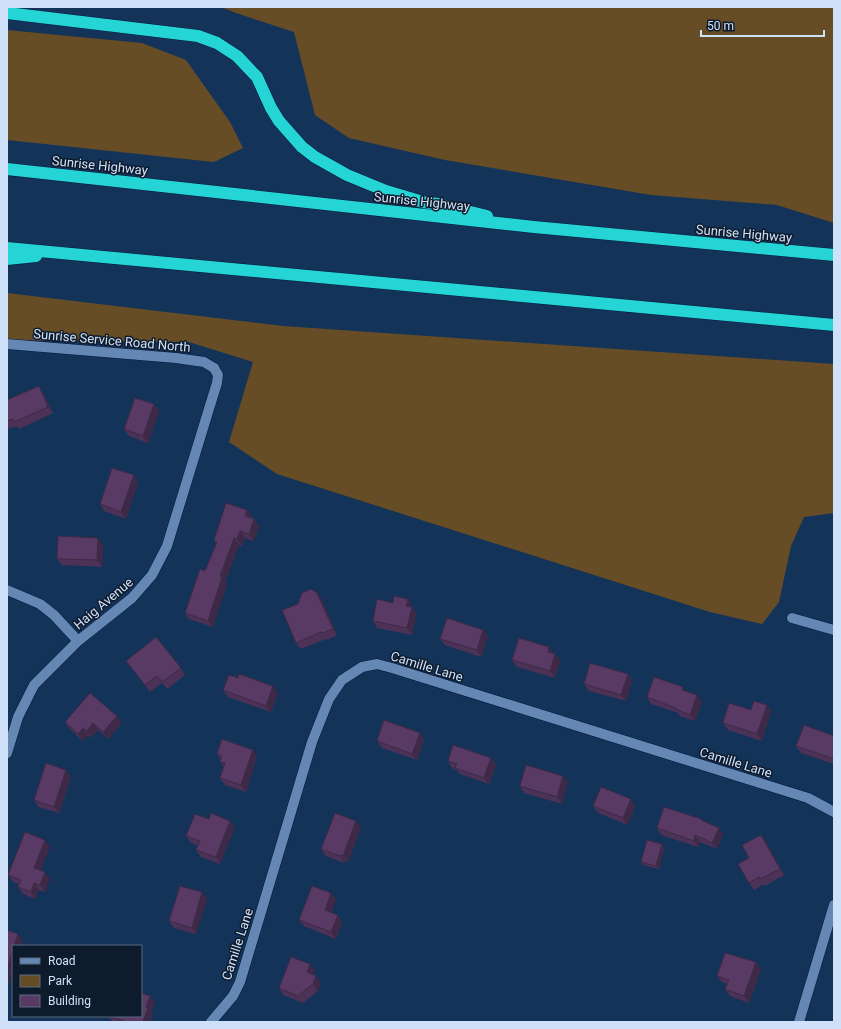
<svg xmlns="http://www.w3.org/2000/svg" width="841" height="1029" font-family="Roboto,sans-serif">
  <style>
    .green { fill: #674d26 }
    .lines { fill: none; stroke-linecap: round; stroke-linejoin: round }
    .service-casing { stroke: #00193d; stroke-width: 11 }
    .minor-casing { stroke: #00193d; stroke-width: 11 }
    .tertiary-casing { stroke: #00193d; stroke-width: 11 }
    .motorway-casing { stroke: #00193d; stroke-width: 13 }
    .service { stroke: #6587b3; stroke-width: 10 }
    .minor { stroke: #6587b3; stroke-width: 10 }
    .tertiary { stroke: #6587b3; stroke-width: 10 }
    .motorway { stroke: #25d4d5; stroke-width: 12 }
    .wall { fill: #4c3256 }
    .shaded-wall { fill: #3e2946 }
    .building { fill: #583a64; stroke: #3e2946 }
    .labels { text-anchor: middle; stroke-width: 3; stroke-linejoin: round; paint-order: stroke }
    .street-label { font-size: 13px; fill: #cfe1f9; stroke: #0e1b2c }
  </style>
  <rect width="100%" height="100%" fill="#143359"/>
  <path class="green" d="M221,7h613v216l-57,-18 -126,-10 -206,-35 -96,-22 -34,-23 -21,-83 -58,-19z
    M7,30l135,13 44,17 44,62 13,26 -29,14 -207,-22z
    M7,293l276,33 551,38v149l-30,4 -13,29 -12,56 -17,22 -52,-12 -433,-138 -48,-32 24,-80 -64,-20 -182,-2z"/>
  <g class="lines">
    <defs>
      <path id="service" d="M792,618l42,12"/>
      <path id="minor" d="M7,590l33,14 14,11 24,26
        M7,753l11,-36 16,-32 44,-44 54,-43 20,-23 15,-29 41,-134 9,-29 1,-8 -4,-7
        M211,1022l22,-26 7,-14 72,-240 17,-43 13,-19 20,-13 15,-3 15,4 416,130 26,14
        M799,1022l35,-117"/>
      <path id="tertiary" d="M7,344l169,14 28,4 10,6"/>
      <path id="motorway" d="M7,13l191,23 19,7 20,13 20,21 14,31 8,13 23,26 13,10 32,18 39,16 37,11 15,2 49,12
        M7,169l527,58 300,28
        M7,248l827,77
        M7,259l29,-3"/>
    </defs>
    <use href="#service" class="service-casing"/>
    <use href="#minor" class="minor-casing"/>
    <use href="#tertiary" class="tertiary-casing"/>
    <use href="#motorway" class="motorway-casing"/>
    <use href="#service" class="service"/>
    <use href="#minor" class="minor"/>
    <use href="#tertiary" class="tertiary"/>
    <use href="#motorway" class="motorway"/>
  </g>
  <path class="wall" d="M39,386l4,7 10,20 -34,16 -2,-3 -8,3 -2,-3v-26z
    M154,404l5,7 -11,32 -19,-7 -5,-7z
    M138,482l-12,37 -22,-8 -4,-7z
    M252,516l-1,2 3,1 5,7 -5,15 -9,-3 -3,8 -3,-1 -14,37 2,2 -14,43 -24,-8 -4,-6 20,-42 11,-27 -2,-4z
    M103,545l-1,22 -40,-2 -5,-6z
    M317,593l5,7 15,35 -9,5 -2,-1 -25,10 -5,-6 2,-39z
    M408,599l4,7v1l4,6 -4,22 -35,-7 -4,-7 20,-18z
    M488,636l-7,21 -36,-12 -5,-6z
    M553,653l2,1 5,7 -5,17 -38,-11 -5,-7z
    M126,661l55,7 4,7 -18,14 -5,-6 -12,9z
    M628,674l4,6 -6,21 -37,-10 -5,-7z
    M223,690l55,3 -7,19 -43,-15z
    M686,691l11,4 5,7 -7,19 -15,-5 -2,-3 -27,-9 -4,-7z
    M767,705l4,6 -9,30 -34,-11 -5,-7 28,-13z
    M65,722l57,1 -14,16 -10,-9 -7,8 -3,-3 -5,6 -13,-12z
    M834,736v28l-33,-11 -5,-7z
    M424,740l-7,20 -35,-12 -5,-7z
    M217,754l40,2 -11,36 -21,-7 -5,-7 4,-11 -4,-5 1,-2z
    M448,761l48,4 -7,19 -29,-10 -3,-4 -5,-2z
    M563,776l5,6 -6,22 -38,-11 -4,-7z
    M71,777l-12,36 -21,-6 -4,-7z
    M593,806h42l-7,19 -30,-12z
    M209,819l21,2 5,6 -15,37 -19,-7 -5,-7 2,-5 -7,-2 -5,-7z
    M701,819l1,2 17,7 4,6 -6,15 -17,-7 -2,5 -37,-12 -4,-7z
    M361,828l-13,34 -3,-1 -1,2 -18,-7 -5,-7z
    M45,840l5,7 -10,24 10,8 -5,13 -6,-2 -4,9 -12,-5 -5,-7 1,-3 -6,-2 -5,-7z
    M766,842l18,33 -19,11 -1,-2 -10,6 -5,-7v-25z
    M664,848l-5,21 -16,-4 -2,-3z
    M207,899l-11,35 -22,-6 -5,-7z
    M336,900l-5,12 11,10 -6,17 -32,-13 -5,-6z
    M761,969l-12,34 -19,-7 -5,-7 2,-5 -5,-2 -5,-6z
    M315,970l-2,5 3,1 5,7 -3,8 -15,12 -20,-8 -4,-7z
    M150,996l5,6 -4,11 2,1 -3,8h-37l-5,-6z"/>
  <path class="shaded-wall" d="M39,386l4,7 10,20 -5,-6z
    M154,404l5,7 -11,32 -5,-7z
    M134,475l4,7 -12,37 -5,-7z
    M247,510l5,6 -2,7 -5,-7z
    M254,519l5,7 -5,15 -5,-7z
    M240,531l5,7 -3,8 -5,-7z
    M98,538l5,7 -1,22 -5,-7z
    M234,538l5,7 -14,37 2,2 -14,43 -5,-6 12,-45z
    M317,593l5,7 15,35 -4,-6z
    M408,599l4,7v1l4,6 -4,22 -5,-7 -1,-22z
    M483,630l5,6 -7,21 -4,-7z
    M549,647l5,7 -6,-2z
    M555,654l5,7 -5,17 -5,-7z
    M628,674l4,6 -6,21 -5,-6z
    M273,686l5,7 -7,19 -5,-6z
    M697,695l5,7 -7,19 -5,-6z
    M767,705l4,6 -9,30 -5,-7z
    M117,716l5,7 -14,16 -5,-7z
    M93,723l5,7 -7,8 -4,-7z
    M83,728l5,7 -5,6 -5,-7z
    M420,733l4,7 -7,20 -5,-6z
    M253,750l4,6 -11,36 -5,-7z
    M491,758l5,7 -7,19 -5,-6z
    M66,770l5,7 -12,36 -5,-6z
    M563,776l5,6 -6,22 -5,-7z
    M631,799l4,7 -7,19 -5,-7z
    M230,821l5,6 -15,37 -4,-7z
    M356,821l5,7 -13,34 -5,-6z
    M719,828l4,6 -6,15 -5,-6z
    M695,835l5,7 -2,5 -4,-6z
    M761,835l5,7 18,33 -4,-6z
    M45,840l5,7 -11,28 -5,-7z
    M662,844l2,4 -5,21 -3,-3z
    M340,855l5,6 -1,2 -4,-7z
    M45,872l5,7 -5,13 -5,-7z
    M34,883l5,7 -4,9 -4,-7z
    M202,892l5,7 -11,35 -4,-6z
    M331,893l5,7 -6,17 -5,-7z
    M338,915l4,7 -6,17 -5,-7z
    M18,934l5,7 -2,5h-7z
    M13,950v21l-6,18v-21z
    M756,962l5,7 -12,34 -5,-7z
    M310,964l5,6 -3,9 -5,-7z
    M316,976l5,7 -3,8 -5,-7z
    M150,996l5,6 -4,11 2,1 -3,8h-7l3,-15z"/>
  <path class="building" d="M39,386l9,21 -34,15 -1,-3 -6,2v-21z
    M135,398l19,6 -11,32 -19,-7z
    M112,468l22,7 -13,37 -21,-8z
    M226,503l21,7 -2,6 9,3 -5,15 -9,-3 -3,8 -3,-1 -14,38 2,1 -14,44 -23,-8 15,-44 5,2 12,-29 -3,-2z
    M58,536l40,2 -1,22 -40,-1z
    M311,589l6,4 16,36 -10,4 -2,-1 -25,11 -14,-33 16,-6 4,-11z
    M394,596l14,3 -2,7 6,1 -5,21 -34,-7 4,-22 16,4z
    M447,618l36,12 -6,20 -37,-11z
    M156,637l25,31 -19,14 -5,-6 -12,9 -19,-24z
    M519,638l30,9 -1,5 7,2 -5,17 -38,-11z
    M590,663l38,11 -7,21 -37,-11z
    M239,674l34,12 -7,20 -43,-16 6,-15 9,3z
    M654,677l29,10 -1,3 15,5 -7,20 -15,-6 1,-1 -29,-11z
    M90,693l27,23 -14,16 -10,-9 -6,8 -4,-3 -5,6 -13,-12z
    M754,701l13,4 -10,29 -34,-11 6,-20 22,7z
    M384,720l36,13 -8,21 -35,-13z
    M804,725l30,11v23l-38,-13z
    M222,739l31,11 -12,35 -21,-7 5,-15 -5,-1 2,-6 -5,-2z
    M453,745l38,13 -7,20 -29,-10 2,-4 -9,-3z
    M46,763l20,7 -12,37 -20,-7z
    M526,765l37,11 -6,21 -37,-11z
    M601,787l30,12 -8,19 -30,-12z
    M664,807l37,12v1l18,8 -7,15 -17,-8 -1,6 -37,-13z
    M211,813l19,8 -14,36 -20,-7 4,-9 -14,-5 9,-22 14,5z
    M335,813l21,8 -13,35 -3,-1v1l-19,-7z
    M25,832l20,8 -11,28 11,4 -5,13 -6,-2 -3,9 -13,-5 3,-7 -13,-5z
    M761,835l19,34 -20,10 -1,-2 -10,6 -11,-19 11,-6 -7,-13z
    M647,840l15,4 -6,22 -15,-4z
    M180,886l22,6 -10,36 -23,-7z
    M312,886l19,7 -6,17 13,5 -7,17 -32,-12z
    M7,930l11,4 -4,12h-1v4l-6,18z
    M725,953l31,9 -12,34 -19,-7 4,-9 -12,-4z
    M291,957l19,7 -3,8 9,4 -3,8 -15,12 -19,-8z
    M141,993l9,3 -4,11 2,1 -5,14h-16l-18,-6h32z"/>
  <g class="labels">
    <g class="street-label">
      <text transform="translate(100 165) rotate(6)" y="5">Sunrise Highway</text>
      <text transform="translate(422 201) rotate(6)" y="5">Sunrise Highway</text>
      <text transform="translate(744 233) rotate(5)" y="5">Sunrise Highway</text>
      <text transform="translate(112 340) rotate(5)" y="5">Sunrise Service Road North</text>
      <text transform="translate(103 603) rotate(-40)" y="5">Haig Avenue</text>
      <text transform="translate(427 666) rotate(17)" y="5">Camille Lane</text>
      <text transform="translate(736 762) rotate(17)" y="5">Camille Lane</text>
      <text transform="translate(237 944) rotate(-72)" y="5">Camille Lane</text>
    </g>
  </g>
  <rect width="841" height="1029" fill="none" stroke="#cfe1f9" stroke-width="16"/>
  <rect x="12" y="945" width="130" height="72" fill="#0e1b2c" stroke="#5b6a7e"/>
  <rect x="20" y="958" width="20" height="6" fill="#6587b3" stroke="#5b6a7e"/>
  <text x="48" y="965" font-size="12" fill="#cfe1f9">Road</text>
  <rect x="20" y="975" width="20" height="12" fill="#674d26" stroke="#5b6a7e"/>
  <text x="48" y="985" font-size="12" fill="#cfe1f9">Park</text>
  <rect x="20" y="995" width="20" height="12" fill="#583a64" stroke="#5b6a7e"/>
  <text x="48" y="1005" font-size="12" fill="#cfe1f9">Building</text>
  <path d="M701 30v6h123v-6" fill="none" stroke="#cfe1f9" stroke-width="2"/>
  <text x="707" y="30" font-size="12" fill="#cfe1f9" stroke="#0e1b2c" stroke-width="3" paint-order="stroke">50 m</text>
</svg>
